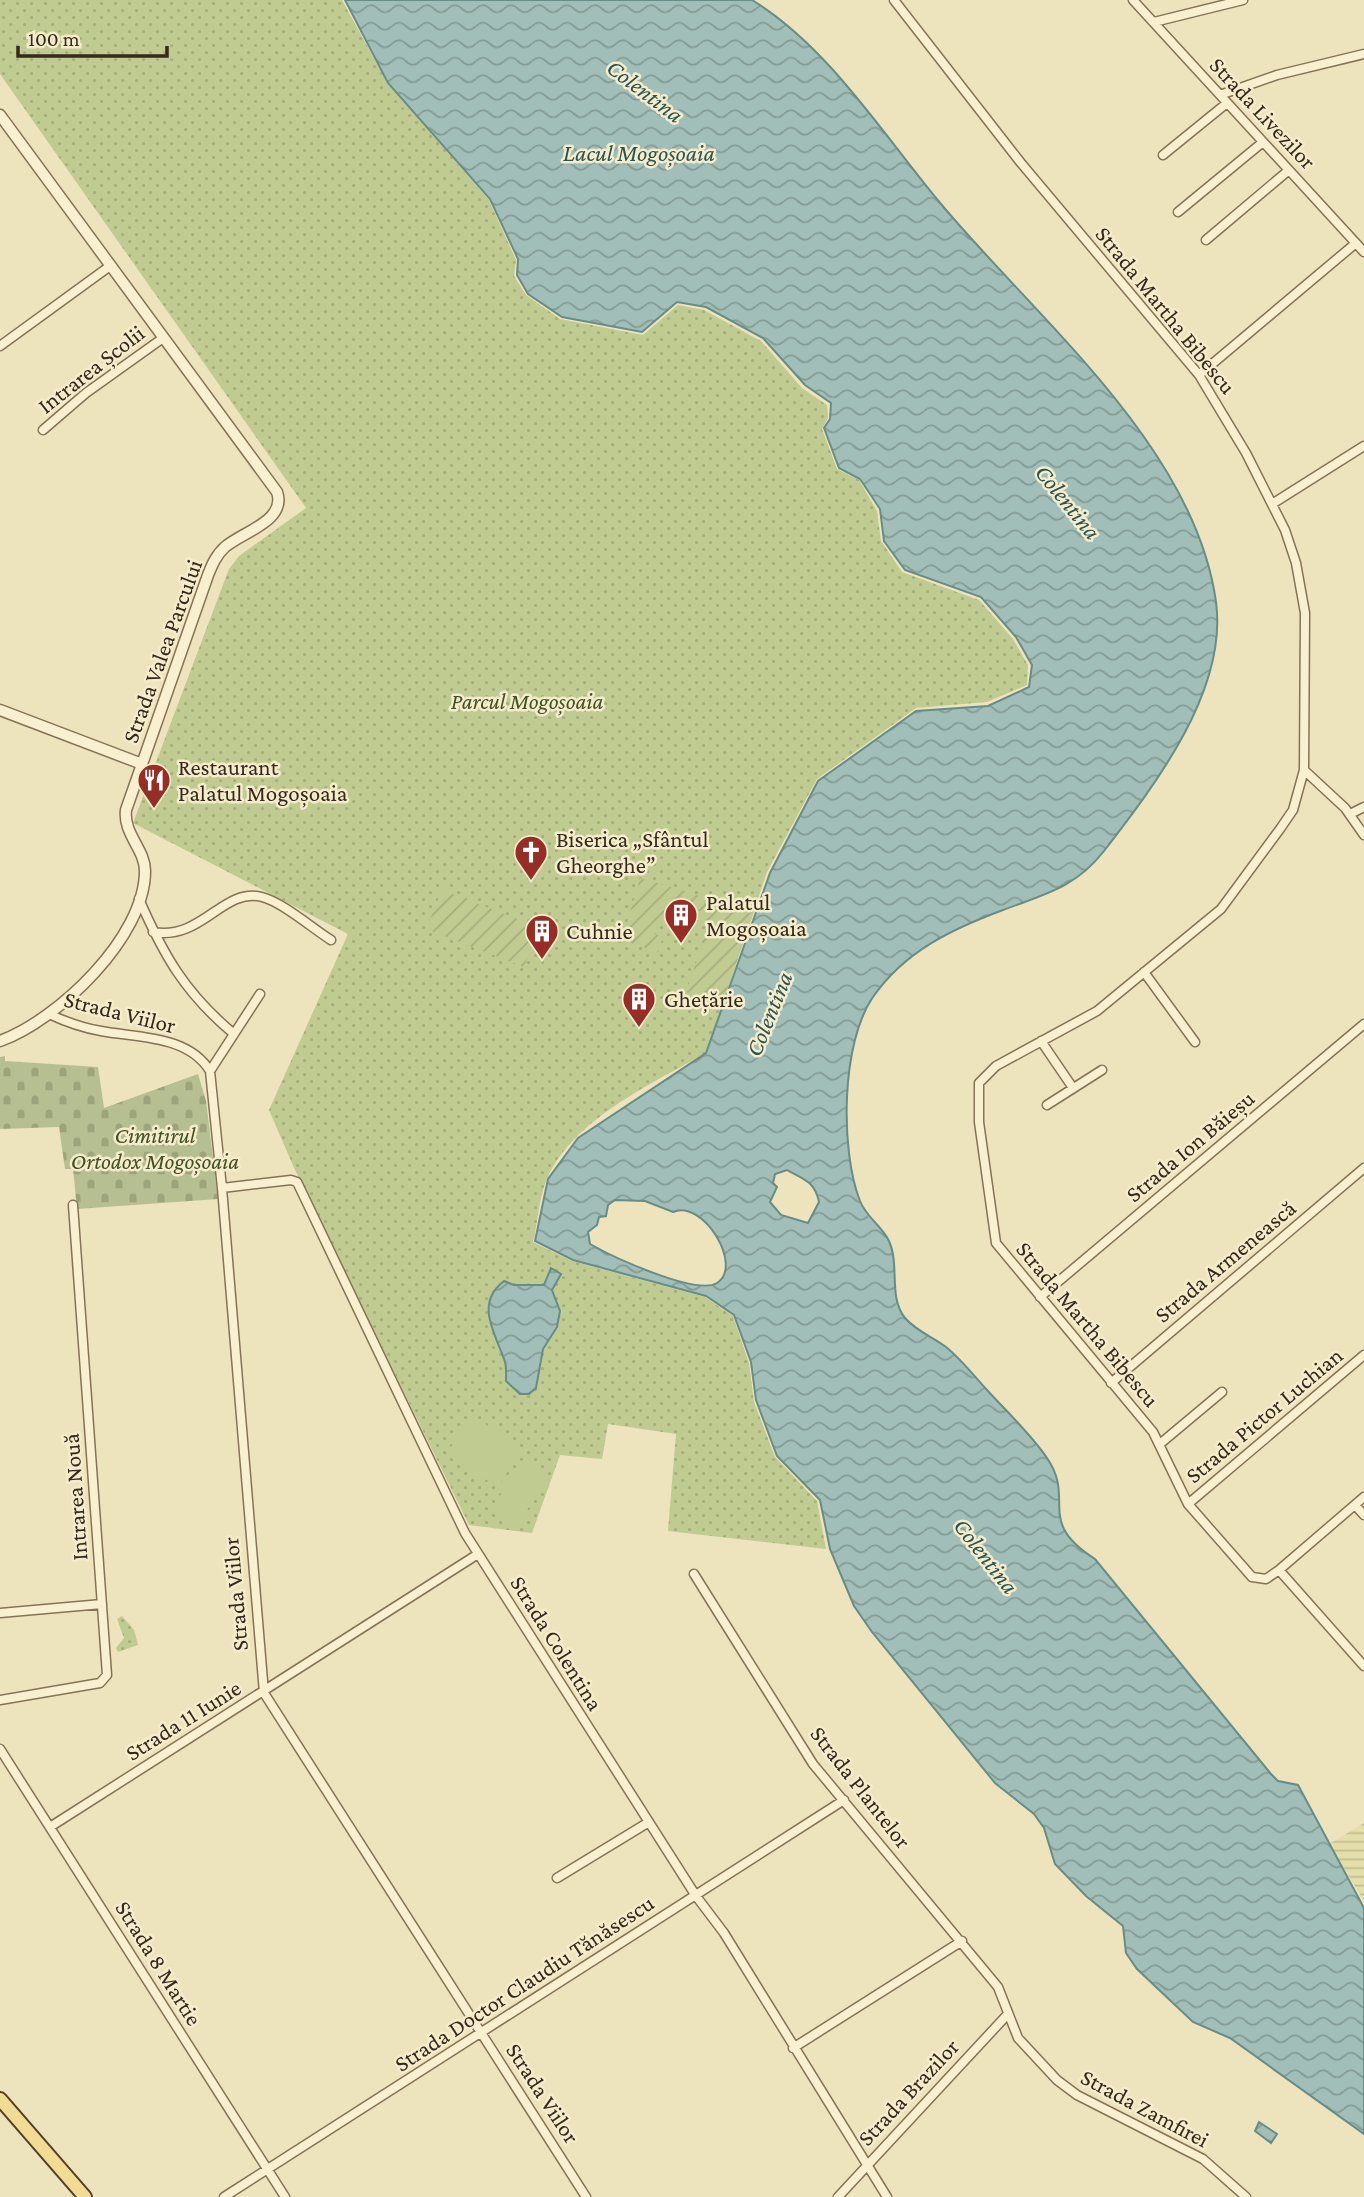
<svg xmlns="http://www.w3.org/2000/svg" width="1364" height="2197" font-family="'Crimson Pro',serif">
  <style>
    .farmland { fill: url(#farmland-rules) }
    .grass { fill: url(#grass-dots) }
    .cemetery { fill: url(#cemetery-stones) }
    .garden { fill: url(#garden-furrows) }
    .pitch { fill: #c0cb91 }
    .water { fill: url(#water-waves); stroke: #688c86; stroke-width: 2; fill-rule: evenodd }
    .lines { fill: none; stroke-linecap: round; stroke-linejoin: round }
    .minor-casing { stroke: #857356; stroke-width: 11 }
    .tertiary-casing { stroke: #857356; stroke-width: 13 }
    .primary-casing { stroke: #52402b; stroke-width: 16 }
    .minor { stroke: #f9f0d0; stroke-width: 8 }
    .tertiary { stroke: #f9f0d0; stroke-width: 10 }
    .primary { stroke: #f2dc93; stroke-width: 12 }
    .labels { text-anchor: middle; stroke-width: 5; stroke-linejoin: round; paint-order: stroke }
    .street-label { font-size: 23px; fill: #34291b; stroke: #f5eccc }
    .park-label { font-size: 23px; font-style: italic; fill: #415121; stroke: #f5eccc }
    .poi-label { font-size: 23px; fill: #34291b; stroke: #f5eccc; text-anchor: start }
    .water-label { font-size: 24px; font-style: italic; fill: #2a5454; stroke: #f5eccc }
  </style>
  <defs>
    <pattern id="farmland-rules" width="6" height="5" patternUnits="userSpaceOnUse" patternTransform="scale(1.75)"><rect width="6" height="5" fill="#e3deaa"/><path d="M0 2.5h6" fill="none" stroke="#c3be92"/></pattern>
    <pattern id="grass-dots" width="8" height="8" patternUnits="userSpaceOnUse" patternTransform="scale(1.75)"><rect width="8" height="8" fill="#c0cb91"/><path d="M2 2h.1M6 6h.1" fill="none" stroke="#a6ae7c" stroke-width="1.8" stroke-linecap="round"/></pattern>
    <pattern id="cemetery-stones" width="16" height="16" patternUnits="userSpaceOnUse" patternTransform="scale(1.75)"><rect width="16" height="16" fill="#b6bf91"/><path d="M2 7V4a2 2 0 0 1 4 0v3zM10 15v-3a2 2 0 0 1 4 0v3z" fill="#9da47c"/></pattern>
    <pattern id="garden-furrows" width="10" height="10" patternUnits="userSpaceOnUse" patternTransform="scale(1.75)"><rect width="10" height="10" fill="#c0cb91"/><path d="M-1 1l2-2M0 10L10 0M9 11l2-2" fill="none" stroke="#a6ae7c"/></pattern>
    <pattern id="water-waves" width="16" height="10" patternUnits="userSpaceOnUse" patternTransform="scale(1.75)"><rect width="16" height="10" fill="#a1bfb8"/><path d="M0 5q4-4 8 0t8 0" fill="none" stroke="#849b95"/></pattern>
  </defs>
  <rect width="100%" height="100%" fill="#ede3bd"/>
  <path class="farmland" d="M1364,1823v78l-35,-57z"/>
  <path class="grass" d="M0,0h342l46,84 101,116 27,60 -2,16 12,19 34,24 83,16 35,-30 26,5 57,31 41,47 25,17 1,13 -6,11 15,40 22,11 18,31 4,30 21,31 77,28 34,39 15,26 -1,20 -40,17 -71,6 -99,71 -50,93 -61,181c-53,30 -134,67 -159,126 -8,18 -9,43 -14,63l39,19 133,36 28,19 16,47 5,39 21,55 42,44 9,48 -158,-18 8,-97 -68,-10 -6,35 -42,-4 -28,78 -63,-8 -174,-355 -26,-60 79,-176 -215,-111 96,-254 10,-13 67,-48 -306,-434z
    M122,1616l12,14 4,15 -20,7 -2,-4 8,-10 -7,-19z"/>
  <path class="cemetery" d="M5,1056v5l93,6 6,41 94,-34 8,27 12,98 -141,10 -4,-40h-8l-6,-42 -59,2v-72z"/>
  <path class="garden" d="M640,878l114,34 -32,92 -36,-12 24,-70 -12,-4 2,-7 -15,-4 -2,6 -11,-4 -5,17 -11,-4 -3,11 10,4 -5,15 -36,-12z
    M442,890l98,38 -16,39 -98,-38z"/>
  <path class="pitch" d="M471,1415l51,33 -24,39 -52,-32z
    M522,1460l26,17 -31,49 -26,-16z"/>
  <path class="water" d="M345,0h407c77,47 132,136 189,204 95,114 254,243 275,398 12,88 -61,183 -112,249 -29,37 -59,43 -101,59 -51,19 -98,41 -130,87 -32,46 -33,153 -13,204 6,16 22,25 29,40 11,24 -1,56 16,77 11,13 28,19 41,29 15,12 28,29 41,43 20,22 44,44 60,68 29,42 -12,63 48,101l176,215 7,7 20,4 66,123v226l-134,-96 -37,-16 -56,-53 -11,-16 -3,-27 -37,-30 -31,-32 -11,-36 -10,-14 -39,-31 -123,-151 -18,-26 -24,-57 -10,-49 -43,-44 -21,-56 -5,-38 -17,-47 -28,-19 -133,-36 -38,-19 13,-62 30,-41 128,-85 64,-180 48,-92 98,-70 72,-5 41,-19 3,-22 -16,-28 -35,-40 -76,-27 -21,-29 -4,-32 -20,-30 -21,-11 -15,-40 6,-9 1,-16 -26,-18 -42,-47 -57,-31 -29,-5 -35,30 -80,-15 -34,-23 -11,-19 1,-16 -28,-60 -102,-116zM787,1170c16,9 28,11 32,32l-11,21 -27,-8 -11,-13 7,-15 -4,-4 2,-9zM615,1200l30,1 28,11c30,-13 71,54 44,71 -21,13 -106,-27 -127,-39l-2,-12 9,-7 2,-8 7,-1 2,-11z
    M551,1268l10,6 -9,16 8,21 -3,16 -14,22 -7,39 -7,6h-9l-14,-13c0,-7 1,-16 -2,-22 -10,-28 -29,-56 0,-78l10,4h30z
    M1259,2122l18,12 -6,9 -16,-12z"/>
  <g class="lines">
    <defs>
      <path id="minor" d="M894,0l127,163 178,212 47,78 39,77 11,33 9,50 -1,157 -11,40 -13,19 -59,80 -124,102 -101,55 -17,17v39l17,121 157,189 35,72 64,73 14,2 13,-9 85,-73
        M1133,0l231,252
        M1154,22l89,-22
        M1220,95l57,-20 87,-21
        M1163,155l64,-52
        M1178,212l85,-70
        M1206,240l83,-70
        M0,346l110,-80
        M1199,375l157,-132
        M43,430l43,-37 77,-55
        M1272,504l92,-58
        M1304,770l41,38 19,27
        M1350,814l14,-7
        M139,899c25,57 46,94 95,135
        M153,932c49,9 70,-45 109,-35 20,5 50,31 69,43
        M1144,972l51,70
        M49,1014c17,8 34,14 52,17 37,7 87,4 109,40l12,117 42,505 322,504
        M1041,1041l32,47
        M210,1071l50,-77
        M1047,1105l55,-35
        M222,1188l69,-8 6,2 168,351 231,363 28,37 163,264
        M1040,1297l324,-273
        M1111,1383l253,-215
        M1161,1443l61,-51
        M1188,1504l176,-149
        M1355,1505l9,10
        M1279,1570l85,96
        M694,1574l119,190 185,223 20,51 39,42 20,15 126,64 43,38
        M0,1613l102,-9
        M0,1700l100,-17 7,-8 -34,-470
        M0,1749l285,448
        M50,1827l428,-273
        M557,1878l92,-56
        M793,2048l169,-107
        M224,2197l620,-397
        M838,2197l169,-182"/>
      <path id="tertiary" d="M0,115l277,377c10,29 -35,40 -52,55 -9,8 -13,18 -17,28l-82,235c-3,24 19,39 19,61 0,66 -87,149 -145,170
        M0,710l142,54"/>
      <path id="primary" d="M0,2099l85,98"/>
    </defs>
    <use href="#minor" class="minor-casing"/>
    <use href="#tertiary" class="tertiary-casing"/>
    <use href="#primary" class="primary-casing"/>
    <use href="#minor" class="minor"/>
    <use href="#tertiary" class="tertiary"/>
    <use href="#primary" class="primary"/>
  </g>
  <defs>
    <symbol id="restaurant-pin" viewBox="-11 -11 22 30"><path d="M0 17L-7.5 6A9.5 9.5 0 1 1 7.5 6Z" fill="#942e26" stroke="#f5eccc"/><path d="M-5-6h1v4h1v-4h1v4h1v-4h1v5L-1.5 .5V6h-2V.5L-5-1ZM5-6V6H3V1.5H1.5Q1.5-4 5-6Z" fill="#fff"/></symbol>
    <symbol id="church-pin" viewBox="-11 -11 22 30"><path d="M0 17L-7.5 6A9.5 9.5 0 1 1 7.5 6Z" fill="#942e26" stroke="#f5eccc"/><path d="M-1.2-6h2.4v3.5h3.3v2.4h-3.3V6h-2.4V-.1h-3.3v-2.4h3.3Z" fill="#fff"/></symbol>
    <symbol id="building-pin" viewBox="-11 -11 22 30"><path d="M0 17L-7.5 6A9.5 9.5 0 1 1 7.5 6Z" fill="#942e26" stroke="#f5eccc"/><path d="M-4-6H4V6H1V3H-1V6H-4ZM-2.5-4.3h1.7v1.8h-1.7ZM.8-4.3h1.7v1.8H.8ZM-2.5-1h1.7V.8h-1.7ZM.8-1h1.7V.8H.8Z" fill="#fff"/></symbol>
  </defs>
  <g fill-rule="evenodd">
    <use href="#restaurant-pin" x="135" y="761" width="38" height="52"/>
    <use href="#church-pin" x="512" y="833" width="38" height="52"/>
    <use href="#building-pin" x="662" y="896" width="38" height="52"/>
    <use href="#building-pin" x="523" y="912" width="38" height="52"/>
    <use href="#building-pin" x="620" y="980" width="38" height="52"/>
  </g>
  <g class="labels">
    <g class="street-label">
      <text transform="translate(1263 113) rotate(47)" y="8">Strada Livezilor</text>
      <text transform="translate(1166 310) rotate(51)" y="8">Strada Martha Bibescu</text>
      <text transform="translate(91 369) rotate(-38)" y="8">Intrarea Școlii</text>
      <text transform="translate(162 651) rotate(-70)" y="8">Strada Valea Parcului</text>
      <text transform="translate(120 1012) rotate(14)" y="8">Strada Viilor</text>
      <text transform="translate(1190 1146) rotate(-40)" y="8">Strada Ion Băieșu</text>
      <text transform="translate(1225 1261) rotate(-40)" y="8">Strada Armenească</text>
      <text transform="translate(1088 1324) rotate(50)" y="8">Strada Martha Bibescu</text>
      <text transform="translate(1264 1415) rotate(-40)" y="8">Strada Pictor Luchian</text>
      <text transform="translate(75 1497) rotate(-94)" y="8">Intrarea Nouă</text>
      <text transform="translate(235 1594) rotate(-95)" y="8">Strada Viilor</text>
      <text transform="translate(557 1643) rotate(58)" y="8">Strada Colentina</text>
      <text transform="translate(183 1720) rotate(-32)" y="8">Strada 11 Iunie</text>
      <text transform="translate(861 1787) rotate(52)" y="8">Strada Plantelor</text>
      <text transform="translate(159 1963) rotate(58)" y="8">Strada 8 Martie</text>
      <text transform="translate(524 1983) rotate(-33)" y="8">Strada Doctor Claudiu Tănăsescu</text>
      <text transform="translate(908 2092) rotate(-47)" y="8">Strada Brazilor</text>
      <text transform="translate(543 2093) rotate(57)" y="8">Strada Viilor</text>
      <text transform="translate(1145 2108) rotate(28)" y="8">Strada Zamfirei</text>
    </g>
    <g class="park-label">
      <text x="527" y="709">Parcul Mogoșoaia</text>
      <text x="155" y="1143">Cimitirul<tspan x="155" dy="26">Ortodox Mogoșoaia</tspan></text>
    </g>
    <g class="poi-label">
      <text x="178" y="775">Restaurant<tspan x="178" dy="26">Palatul Mogoșoaia</tspan></text>
      <text x="556" y="847">Biserica „Sfântul<tspan x="556" dy="26">Gheorghe”</tspan></text>
      <text x="706" y="910">Palatul<tspan x="706" dy="26">Mogoșoaia</tspan></text>
      <text x="566" y="939">Cuhnie</text>
      <text x="664" y="1007">Ghețărie</text>
    </g>
    <g class="water-label">
      <text transform="translate(645 91) rotate(37)" y="8">Colentina</text>
      <text x="639" y="161">Lacul Mogoșoaia</text>
      <text transform="translate(1068 502) rotate(51)" y="8">Colentina</text>
      <text transform="translate(769 1014) rotate(-68)" y="8">Colentina</text>
      <text transform="translate(986 1556) rotate(52)" y="8">Colentina</text>
    </g>
  </g>
  <path d="M18 46v10h149v-10" fill="none" stroke="#34291b" stroke-width="3.5"/>
  <text x="28" y="46" font-size="21" fill="#34291b" stroke="#f5eccc" stroke-width="5" paint-order="stroke">100 m</text>
</svg>
